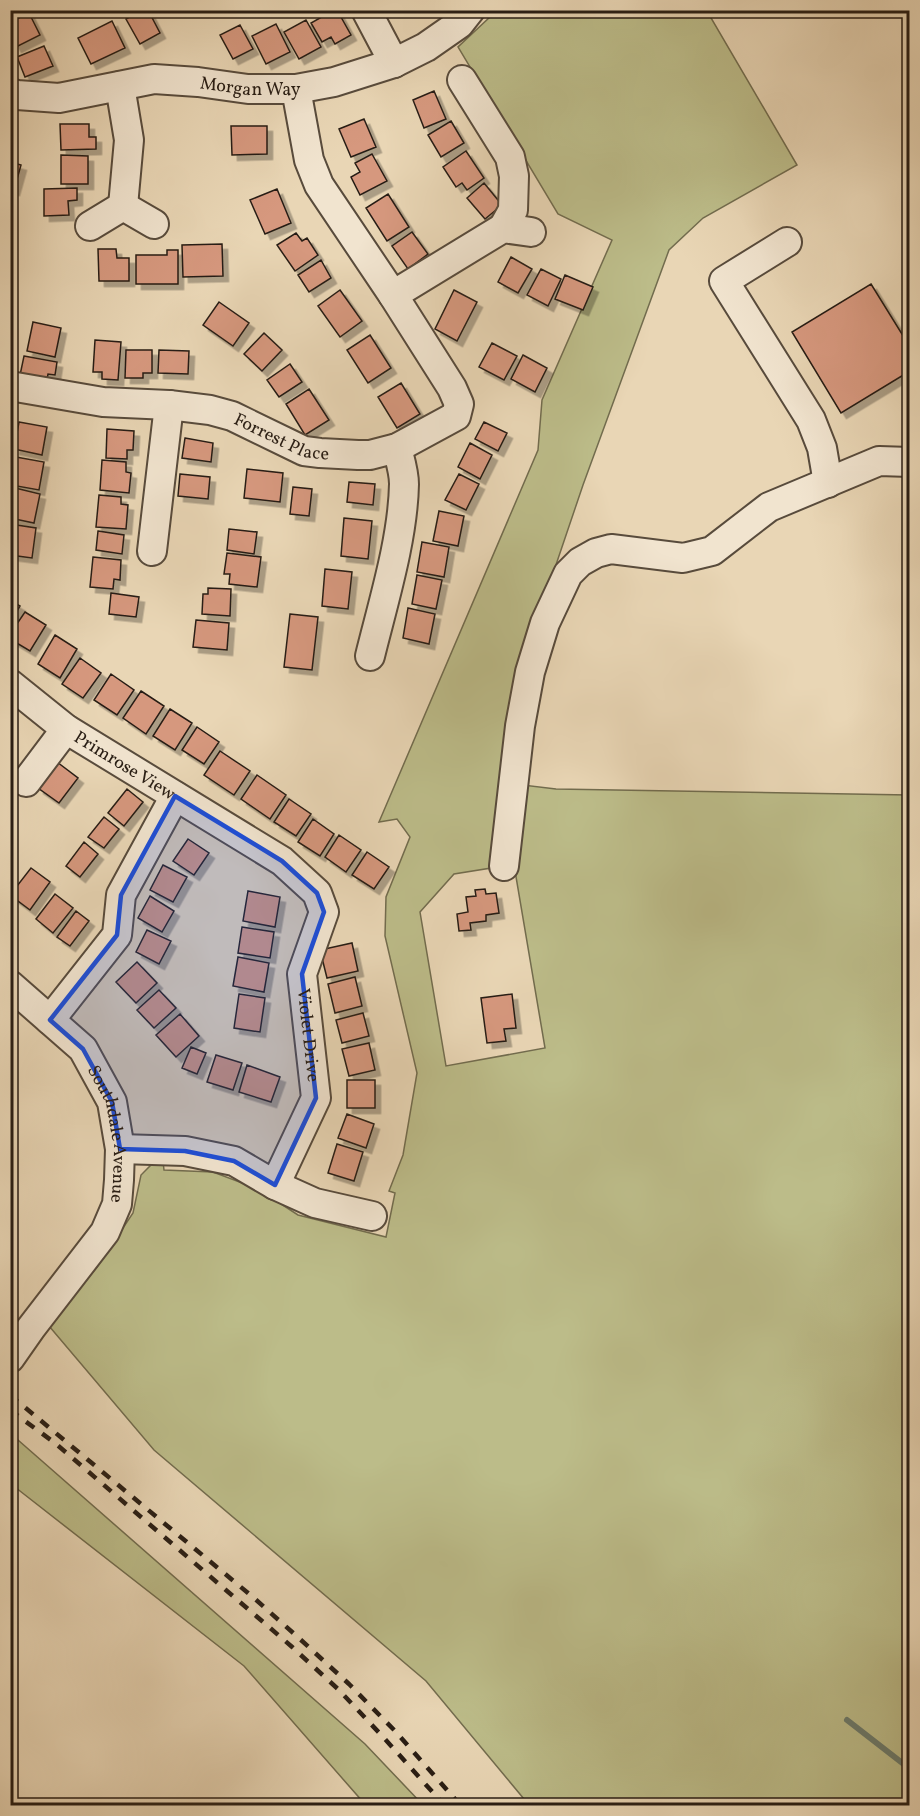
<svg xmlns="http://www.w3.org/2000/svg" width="920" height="1816" font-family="Vollkorn,serif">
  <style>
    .green { fill: #bcbc89; stroke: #726c4e; stroke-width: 1.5 }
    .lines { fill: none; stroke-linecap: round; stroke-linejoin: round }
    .stream { stroke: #6c7b6c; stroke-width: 6 }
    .building { fill: #d6987e; stroke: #281d14; stroke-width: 1.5; filter: url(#shadow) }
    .minor-casing { stroke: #584b3c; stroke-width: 32 }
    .minor { stroke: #f1e4cf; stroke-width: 28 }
    .rail { stroke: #281d14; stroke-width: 4.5; stroke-dasharray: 10 10; stroke-linecap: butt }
    .marked { fill: #1d4ed8; fill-opacity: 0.2; stroke: #1d4ed8; stroke-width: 4.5; stroke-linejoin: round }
    .labels { text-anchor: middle; stroke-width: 6; stroke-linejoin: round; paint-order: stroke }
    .street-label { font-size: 18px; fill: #281d14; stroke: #f1e4cf }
  </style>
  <defs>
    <filter id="shadow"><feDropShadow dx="5.5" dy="5.5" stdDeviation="0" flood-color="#0004"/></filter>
  </defs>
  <rect width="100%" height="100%" fill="#e9d6b5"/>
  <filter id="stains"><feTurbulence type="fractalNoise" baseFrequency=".00333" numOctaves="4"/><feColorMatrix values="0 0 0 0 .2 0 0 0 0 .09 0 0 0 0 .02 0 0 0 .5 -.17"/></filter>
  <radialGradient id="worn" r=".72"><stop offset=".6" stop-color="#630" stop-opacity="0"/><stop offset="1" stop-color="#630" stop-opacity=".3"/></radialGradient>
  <path class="green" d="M495,11h212l90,154 -94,53 -34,32 -86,235 -64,189 -20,108 -8,86 -37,6 -34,38 26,154 99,-18 -31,-183 9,-80 33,4 353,6v1010h-380l-103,-124 -272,-231 -105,-124 48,-59 36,-54 8,-38 10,-10 12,-4 1,9 49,2 45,17 40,26 88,22 9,-44 -6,-2 14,-36 14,-82 -32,-137 1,-39 24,-60 -13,-18 -18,3 159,-372 4,-50 70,-160 -54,-26 -100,-167 33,-31z
    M10,1433l355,311 58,61h-59l-1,-3 -119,-136 -233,-182z"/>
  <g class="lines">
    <path class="stream" d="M847,1720l63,49"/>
  </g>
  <path class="building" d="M142,10h6l12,23 -20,11 -14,-25z
    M334,10h3l14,25 -16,9 -4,-7 -9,5 -11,-19z
    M29,13l11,22 -24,12 -6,-11v-14z
    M306,20l15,27 -22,12 -15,-27z
    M112,21l13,27 -34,16 -13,-26z
    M276,24l14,28 -24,12 -14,-28z
    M240,25l13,24 -20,10 -13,-24z
    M44,46l9,20 -28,11 -8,-20z
    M434,91l12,28 -22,9 -11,-28z
    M364,119l12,28 -25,10 -12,-28z
    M451,121l13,22 -23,14 -13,-22z
    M60,124h29v13h7v12l-35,1z
    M231,126h36v28l-35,1z
    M466,151l18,27 -17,12 -5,-7 -6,4 -13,-20z
    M372,154l15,27 -27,14 -9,-18 9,-5 -5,-9z
    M61,155l27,1v28h-27z
    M10,162l11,3 -7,25 -4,-1z
    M484,183l18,22 -17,14 -18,-21z
    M77,188v12l-9,1 1,14 -25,1v-27z
    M277,189l14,34 -26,11 -15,-34z
    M388,194l21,33 -22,14 -21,-33z
    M412,232l16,22 -20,15 -16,-23z
    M296,233l6,8 5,-3 11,17 -23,16 -18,-26z
    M222,244l1,32 -40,1 -1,-32z
    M98,249h18l1,9h12v23h-30z
    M167,250h11v34h-42v-29h31z
    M511,257l21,12 -14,24 -20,-11z
    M321,260l10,18 -22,14 -11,-17z
    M541,269l20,10 -13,27 -21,-11z
    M565,275l28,12 -10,23 -28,-11z
    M871,284l39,63v24l-69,42 -49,-81z
    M340,290l22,31 -22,16 -22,-31z
    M454,290l23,12 -20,39 -22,-12z
    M219,302l30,21 -16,23 -30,-21z
    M33,322l28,6 -6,29 -28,-6z
    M264,333l18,17 -20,21 -18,-17z
    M370,335l21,33 -23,15 -21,-33z
    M95,340l26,2 -3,38 -16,-1v-7h-9z
    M492,343l25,13 -13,24 -25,-13z
    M126,350h26v23h-9v5h-18z
    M159,350l30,1 -1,23 -30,-1z
    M523,355l24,13 -12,24 -24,-13z
    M24,356l33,6 -2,13 -7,-1 -2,11 -27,-5z
    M290,364l12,18 -23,15 -12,-17z
    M401,383l19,31 -23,14 -19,-31z
    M309,389l20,31 -24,15 -19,-31z
    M19,422l28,5 -5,28 -28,-6z
    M484,422l23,11 -9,18 -23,-12z
    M107,429l27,2 -1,19h-6v9l-21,-1z
    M185,438l28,5 -2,19 -29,-4z
    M470,443l22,12 -12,24 -22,-12z
    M16,457l28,5 -5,28 -28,-5z
    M102,460l24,2v10l5,1 -2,20 -29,-3z
    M247,469l36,4 -3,29 -36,-4z
    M180,474l30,3 -2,22 -30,-3z
    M459,474l20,10 -13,26 -21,-10z
    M349,482l26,2 -2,21 -26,-3z
    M11,487l29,7 -6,29 -24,-5z
    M293,487l19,2 -3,27 -19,-2z
    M99,495l22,2v7l7,1 -2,24 -30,-2z
    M439,511l25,5 -6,30 -25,-5z
    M344,518l28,3 -4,38 -27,-3z
    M10,524l26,4 -4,30 -22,-3z
    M229,529l28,3 -3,22 -27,-4z
    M98,531l26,4 -2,19 -26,-4z
    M422,542l27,5 -5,30 -27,-5z
    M227,553l34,4 -4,30 -28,-3 1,-10h-6z
    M93,557l28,3 -1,20 -6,-1 -1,10 -23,-2z
    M325,569l27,3 -4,37 -26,-3z
    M417,575l25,5 -6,29 -24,-5z
    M208,588l23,1 -1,27 -28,-2 1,-20h5z
    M111,593l28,4 -3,20 -27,-3z
    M10,600l10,6 -10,17z
    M408,608l27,6 -6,30 -26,-6z
    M25,612l21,13 -16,26 -20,-12v-5z
    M290,614l28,3 -6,53 -28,-3z
    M196,620l33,3 -2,27 -34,-3z
    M55,635l22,14 -17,29 -22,-14z
    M80,658l21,15 -18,25 -21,-14z
    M111,674l23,16 -17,25 -23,-15z
    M141,691l23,15 -18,28 -23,-16z
    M170,709l22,14 -17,27 -22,-14z
    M197,727l22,15 -15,22 -22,-14z
    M220,751l30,20 -16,24 -30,-20z
    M57,762l21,16 -19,25 -21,-15z
    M257,775l29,20 -16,24 -29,-20z
    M127,789l16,13 -19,24 -16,-13z
    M289,799l22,15 -15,22 -22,-14z
    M104,817l15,12 -15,19 -16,-11z
    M313,819l21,15 -14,22 -22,-14z
    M339,835l22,15 -15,22 -21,-15z
    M188,839l21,14 -15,22 -21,-14z
    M84,842l14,12 -18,23 -14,-11z
    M367,852l22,15 -15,22 -22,-14z
    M163,865l24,12 -14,25 -23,-12z
    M31,868l19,14 -20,28 -20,-15z
    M485,889l1,5 10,-1 3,20 -13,2v6l-16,2 1,7 -12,1 -2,-17 11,-2 -2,-15 10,-1 -1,-6z
    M248,891l32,6 -5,30 -32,-6z
    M55,894l18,14 -20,25 -17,-14z
    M150,896l24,15 -12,21 -24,-14z
    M76,911l13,10 -19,25 -13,-9z
    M242,927l32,5 -4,26 -32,-5z
    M147,930l24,11 -12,23 -23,-12z
    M352,943l6,28 -31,7 -7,-28z
    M238,957l31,6 -5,29 -31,-6z
    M137,962l20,21 -21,20 -20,-21z
    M355,977l7,29 -27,7 -7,-29z
    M159,990l17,18 -22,20 -17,-18z
    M239,994l26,4 -5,34 -26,-4z
    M512,994l4,34 -12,1 2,12 -19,2 -6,-45z
    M363,1013l6,23 -27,7 -6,-23z
    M180,1014l19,22 -23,21 -20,-22z
    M369,1043l6,27 -26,6 -7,-27z
    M191,1047l15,6 -9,21 -15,-6z
    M216,1055l26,8 -9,27 -26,-8z
    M247,1065l33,12 -9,25 -32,-10z
    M347,1080h28v28h-28z
    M347,1114l27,10 -8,24 -28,-10z
    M337,1144l26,8 -9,29 -26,-8z"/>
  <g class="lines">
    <defs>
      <g id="minor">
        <path d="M366,10l28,53"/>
        <path d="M462,80l48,77 4,19 -1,34 -10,18"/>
        <path d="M120,86l9,54 -6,66"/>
        <path id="s1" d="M10,93l7,2 42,3 95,-19 44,3 50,7h48l38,-7 60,-19 32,-16 33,-23 11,-14"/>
        <path d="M90,226l33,-20 31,18"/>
        <path d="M787,242l-63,39 87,139 11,28 6,35"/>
        <path d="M393,295l110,-67 28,4"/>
        <path id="s2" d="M10,386l93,16 66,3 41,5 22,6 72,35 16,2 38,2h12l27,-7 59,-32 3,-12 -7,-16 -59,-93 -74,-110 -10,-25 -13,-71"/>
        <path d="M152,551l17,-146"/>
        <path d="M370,656c13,-53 33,-117 34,-172 0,-12 -4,-24 -7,-36"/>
        <path id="s3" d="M10,684l56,45 216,132 35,32 7,19 -22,62 14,124 -41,87"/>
        <path d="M26,782l40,-53"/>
        <path d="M504,866l16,-140 10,-54 15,-49 23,-49 12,-12 16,-9 15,-4 72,9 29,-7 57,-44 110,-46 31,1"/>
        <path id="s4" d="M10,985l73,64 29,53 8,47 -1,31 -2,24 -12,28 -74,96 -21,30"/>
        <path d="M50,1020l67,-85 4,-40 54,-99"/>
        <path d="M120,1149l65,2 49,10 41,24 40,18 57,13"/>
      </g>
    </defs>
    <use href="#minor" class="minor-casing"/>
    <use href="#minor" class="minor"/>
    <path class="rail" d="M10,1395l244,203 47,42 48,44 47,48 65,74
      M10,1410l45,33 236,203 48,44 46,49 60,67"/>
  </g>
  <path class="marked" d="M175,796l107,65 35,32 7,19 -22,62 14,124 -41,87 -41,-24 -49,-10 -65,-2 -8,-47 -29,-53 -33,-29 67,-85 4,-40z"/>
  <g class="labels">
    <g class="street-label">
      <text dy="6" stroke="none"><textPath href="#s1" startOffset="243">Morgan Way</textPath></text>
      <text dy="6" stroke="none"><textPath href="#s2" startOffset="279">Forrest Place</textPath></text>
      <text dy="6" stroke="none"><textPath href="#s3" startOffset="141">Primrose View</textPath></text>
      <text dy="6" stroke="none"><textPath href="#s3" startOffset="520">Violet Drive</textPath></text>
      <text dy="6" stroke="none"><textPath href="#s4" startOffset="188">Southdale Avenue</textPath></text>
    </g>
  </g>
  <rect width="920" height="1816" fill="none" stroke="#e9d6b5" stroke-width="36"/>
  <rect x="12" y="12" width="896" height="1792" fill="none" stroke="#281d14" stroke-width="3"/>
  <rect x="18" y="18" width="884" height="1780" fill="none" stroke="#281d14" stroke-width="1.5"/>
  <rect width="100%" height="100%" filter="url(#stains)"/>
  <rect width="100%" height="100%" fill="url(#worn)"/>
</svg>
